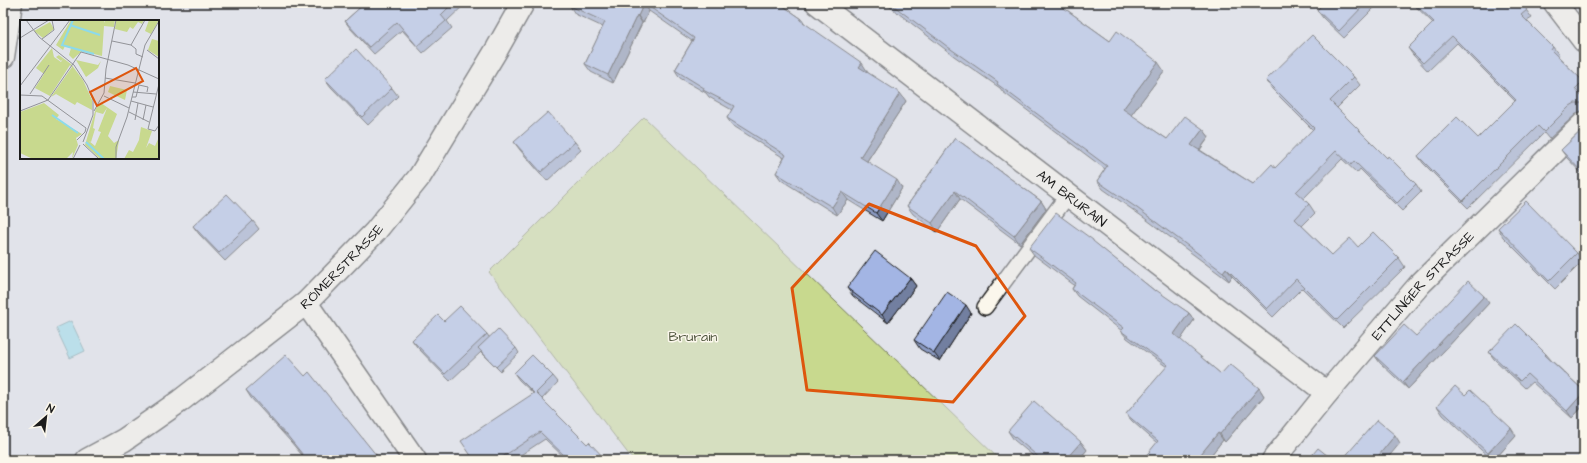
<svg xmlns="http://www.w3.org/2000/svg" width="1587" height="463" font-family="'Architects Daughter',sans-serif">
  <style>
    .green { fill: #c8d98e; stroke: #727a55 }
    .water { fill: #8cdaeb; stroke: #5f8e98 }
    .lines { fill: none; stroke-linecap: round; stroke-linejoin: round }
    .service-casing { stroke: #1c1c1c; stroke-width: 18 }
    .minor-casing { stroke: #1c1c1c; stroke-width: 25 }
    .secondary-casing { stroke: #1c1c1c; stroke-width: 25 }
    .service { stroke: #fbf7ec; stroke-width: 15 }
    .minor { stroke: #fbf7ec; stroke-width: 22 }
    .secondary { stroke: #fbf7ec; stroke-width: 22 }
    .wall { fill: #8c9cc4; stroke: #1c1c1c }
    .shaded-wall { fill: #727fa0; stroke: #1c1c1c }
    .building { fill: #a3b5e4; stroke: #1c1c1c }
    .marked { fill: none; stroke: #de560d; stroke-width: 3; stroke-linejoin: round }
    .labels { text-anchor: middle; stroke-width: 3; stroke-linejoin: round; paint-order: stroke }
    .street-label { font-size: 14px; fill: #1c1c1c; stroke: #fbf7ec }
    .park-label { font-size: 14px; fill: #50553e; stroke: #fbf7ec }
    .inset-river { fill: none; stroke: #8cdaeb; stroke-width: 2 }
    .inset-road { fill: none; stroke: #929398; stroke-width: 1 }
    .view { fill: #de560d; fill-opacity: 0.15; stroke: #de560d; stroke-width: 2 }
    .inset-edge { fill: none; stroke: #1c1c1c; stroke-width: 2 }
  </style>
  <rect width="100%" height="100%" fill="#e1e3ea"/>
  <filter id="ink" filterUnits="userSpaceOnUse"><feTurbulence type="fractalNoise" baseFrequency=".025" numOctaves="2"/><feDisplacementMap in="SourceGraphic" scale="8" xChannelSelector="R" yChannelSelector="G"/><feConvolveMatrix kernelMatrix="1 2 1 2 8 2 1 2 1" color-interpolation-filters="sRGB"/></filter>
  <g filter="url(#ink)">
    <path class="green" d="M644,117l356,343h-367l-144,-188z"/>
    <path class="water" d="M71,321l14,30 -15,7 -14,-30z"/>
    <g class="lines">
      <defs>
        <path id="service" d="M985,307l83,-112"/>
        <g id="minor">
          <path id="s1" d="M817,3l510,390"/>
          <path d="M1555,3l29,38"/>
          <path d="M306,303l109,157"/>
          <path id="s2" d="M87,460l37,-20 56,-39 126,-98 69,-71 45,-56 77,-127 26,-46"/>
          <path id="s3" d="M1273,460l54,-67 93,-109 164,-161"/>
        </g>
        <path id="secondary" d="M3,57l8,-54"/>
      </defs>
      <use href="#service" class="service-casing"/>
      <use href="#minor" class="minor-casing"/>
      <use href="#secondary" class="secondary-casing"/>
      <use href="#service" class="service"/>
      <use href="#minor" class="minor"/>
      <use href="#secondary" class="secondary"/>
    </g>
    <path class="wall" d="M365,3h101l-19,18 5,7 -29,25 -21,-23 -28,24 -24,-26 -5,-7z
      M571,3h208l23,16 3,5 62,47v1l39,29 -39,60 35,27 -20,33 -34,-21 -11,15 -56,-35 -5,-7 8,-15 -52,-33 -5,-7 5,-8 -23,-13 -3,-4 -26,-15 -5,-8 17,-29 -43,-30 -6,12h-1l-29,60 -22,-11 -6,-8 18,-37 -28,-13 -5,-8z
      M885,3h172l53,38 54,30 -33,44 36,24 36,-10 6,8 -9,13 53,34 22,-16 38,-38 -41,-41 -6,-9 88,-3 6,8 -23,23 50,50 29,26 5,8 -19,19 -42,-42 -3,4 -15,-14 -39,40 6,5 6,9 -13,13 30,29 26,-8 41,11 6,9 -62,61 -41,-40 -29,29 -41,-41 -3,5 -86,-64 -40,-28 -6,-8 8,-12 -102,-77 -3,-4 -46,-32z
      M1324,3h55l-35,35 -21,-20 -6,-8z
      M1412,3h109l11,15 -5,3 26,26 6,8 -1,1 26,27v10l-3,3 3,3v12h-3l-5,3 -27,25 -5,-6 -76,75 -45,-45 -5,-7 60,-18 37,-37 -58,-58 -29,28 -15,-16 -5,-7 25,-25z
      M325,79l67,9 6,8 -30,29 -37,-38z
      M1584,128v48l-17,-18 -6,-8z
      M955,138l86,63 5,8 -26,35 -60,-45 -23,33 -24,-18 -6,-8z
      M514,142h61l6,8 -34,31 -27,-31z
      M253,221l6,8 -34,32 -26,-27 -6,-8z
      M1498,228l79,25 6,8 -28,28 -52,-52z
      M1096,244l59,47 34,22 5,7 -14,20 41,34 38,14 5,8 -39,46 -2,-2 -16,20h-60l-2,-3 12,-14 -25,-22 -6,-7 41,-47 -40,-29 -6,-7h1l-45,-35 -5,-7 2,-4 -40,-30 -5,-7z
      M910,278l6,8 -28,37 -35,-27 -6,-8z
      M1489,303l-81,86 -28,-26 -5,-7 41,-20z
      M971,313l-31,48 -20,-12 -6,-9z
      M444,321l43,13 2,3 27,11 3,5 -19,18 -19,-19 -31,29 -33,-34 -5,-7z
      M1489,352l57,2 5,6 33,31v14l-12,13 -40,-36 -7,6 -31,-29z
      M514,373l39,3 5,6 -16,17 45,45 19,16h-39l-22,-21 -32,21h-39l59,-67 -14,-13z
      M246,390l131,66 3,4h-74l-15,-18 -40,-44z
      M1465,395l51,41 -22,24h-2l-49,-45 -6,-9z
      M1008,431l73,11 6,8 -9,10h-40l-24,-20z"/>
    <path class="shaded-wall" d="M644,3l5,8 -6,12 -5,-7z
      M637,15l5,8 -29,60 -5,-8z
      M1158,62l6,9 -35,47 -6,-9z
      M862,63l5,8 -2,3 -6,-7z
      M900,93l6,8 -41,63 -5,-7z
      M1203,129l6,8 -12,16 -6,-8z
      M897,180l5,8 -20,33 -6,-8z
      M955,191l5,8 -23,33 -5,-9z
      M842,192l6,8 -11,15 -5,-8z
      M1041,201l5,8 -26,35 -6,-8z
      M1226,268l6,8 -3,5 -6,-9z
      M910,278l6,8 -28,37 -6,-8z
      M1484,296l5,7 -81,86 -5,-7z
      M966,305l5,8 -31,48 -6,-8z
      M1189,313l5,7 -15,22 -5,-8z
      M1259,388l5,8 -39,46 -5,-8z
      M1584,392v13l-12,13 -5,-7z
      M1511,428l5,8 -22,24h-1l-5,-7z
      M1218,433l5,7 -16,20h-11z
      M1395,435l5,8 -14,17h-11z
      M1081,442l6,8 -9,10h-13z"/>
    <path class="building" d="M365,3h88l-12,12 5,6 -29,25 -20,-24 -28,25 -24,-26z
      M571,3h73l-6,13 -1,-1 -29,60 -23,-11 20,-42 -35,-16z
      M644,3h135l23,16 -2,1 62,43 -3,4 41,26 -40,64 37,23 -21,33 -34,-21 -10,15 -56,-34 10,-18 -59,-37 7,-12 -31,-16 1,-2 -29,-18 19,-32z
      M890,3h167l53,38 7,-10 41,31 -35,47 44,30 18,-23 18,13 -12,16 62,39 19,-20 3,4 39,-40 -48,-48 46,-45 42,42 -24,24 57,57 1,-2 28,28 -19,19 -43,-42 -3,4 -15,-14 -40,41 13,12 -14,15 37,36 18,-17 8,9 15,-15 26,26 -62,62 -41,-41 -29,30 -41,-41 -3,4 -86,-64 -40,-27 10,-15 -110,-82 1,-2 -50,-35z
      M1324,3h42l-27,28 -22,-21z
      M1414,3h107l6,7 -6,5 32,32 -2,3 32,31 -8,8 9,10v6l-2,-2h-7l-5,3 -26,26 -6,-6 -75,75 -45,-45 39,-39 21,21 38,-38 -64,-64 -29,27 -15,-15 26,-26z
      M356,49l36,39 -30,29 -37,-38z
      M548,112l27,30 -34,30 -27,-30z
      M1584,128v46l-23,-24z
      M955,138l86,63 -27,35 -59,-45 -23,32 -25,-17z
      M227,194l26,27 -34,32 -26,-27z
      M1526,201l51,52 -28,28 -51,-53z
      M1056,213l37,27v1l62,50 1,-1 33,23 -15,21 47,40 9,-10 29,24 -39,46 -2,-1 -22,27h-47l-4,-3 13,-16 -32,-27 42,-49 -47,-34 3,-3 -52,-39 4,-6 -47,-35z
      M1584,220v10l-5,-5z
      M875,251l35,27 -28,37 -35,-27z
      M1468,281l16,15 -81,86 -28,-26 29,-31 12,11z
      M947,292l19,13 -32,48 -20,-13z
      M460,306l27,28 -42,40 -33,-34 26,-25 6,6z
      M1516,324l30,30 -1,1 39,36v1l-17,19 -40,-37 -7,7 -31,-29z
      M498,329l18,19 -20,19 -18,-19z
      M286,355l19,21 4,-4 68,84 -5,4h-65l-21,-26h-1l-39,-44z
      M532,355l21,21 -17,17 51,51 2,-2 17,18h-37l-29,-28 -42,28h-24l-13,-19 73,-48 -20,-20z
      M1455,386l10,9 5,-5 41,38 -23,25 -51,-47z
      M1034,401l47,41 -16,18h-23l-34,-29z
      M1377,420l18,15 -20,25h-33z
      M1318,448l15,12h-25z"/>
  </g>
  <path d="M0 0H1587V463H0ZM869,204l107,42 49,70 -72,86 -146,-12 -15,-102z" fill="#e1e3ea" fill-opacity=".55" fill-rule="evenodd"/>
  <path class="marked" d="M869,204l107,42 49,70 -72,86 -146,-12 -15,-102z"/>
  <g class="labels">
    <g class="street-label">
      <text dy="5" stroke="none"><textPath href="#s1" startOffset="321">AM BRURAIN</textPath></text>
      <text dy="5" stroke="none"><textPath href="#s2" startOffset="321">RÖMERSTRASSE</textPath></text>
      <text dy="5" stroke="none"><textPath href="#s3" startOffset="230">ETTLINGER STRASSE</textPath></text>
    </g>
    <g class="park-label">
      <text x="693" y="341">Brurain</text>
    </g>
  </g>
  <g transform="translate(20 20)">
    <rect width="139" height="139" fill="#e1e3ea"/>
    <path d="M51,0h33l1,3v-3h10l-1,7 -10,-1 -2,30 -20,-5 -9,8 -4,-4 2,-7 -6,-2 -2,4 -7,-5zM96,0h28l-2,4 -4,-2 -5,7 -3,-2 -3,5 -12,-3zM129,0h10l-8,14 -6,-3zM30,2l4,7 -11,9 -9,-7zM132,19l7,2v16l-11,-7zM32,28l2,9 7,5 2,-3 -2,2 -5,-4 3,-2 -7,-5 19,14 12,16 9,20v10l-15,-8 -2,3 -19,-11 -5,3 21,-30 -4,-4 2,2 -20,31 -15,-8 9,-14 -8,-6zM56,40l22,5 3,-4 -3,7 -12,9zM90,66l17,4 -2,10 -17,-8zM24,83l15,12 -3,4 26,15 -6,4 2,7 -6,14 1,-7 -7,7h-33l-13,-6v-41zM81,83l16,11 -9,22 6,7 5,-3 -3,19h-16l-15,-14 11,-37zM87,88l-9,23 3,1 -6,14 -6,-5 2,1 4,-13 -2,-1 3,-16 7,2zM121,107l11,4 -6,17 3,-5 6,3 4,-9v22h-35l5,-9 4,2 6,-12z" fill="#c8d98e" fill-rule="evenodd"/>
    <path class="inset-river" d="M53,0l-11,25 32,9M50,5l30,10M32,95l26,18M66,122l18,17"/>
    <path class="inset-road" d="M6,0l13,17 35,28 13,20 6,15v15l-10,27M0,18l29,-18M22,19l12,-9 -2,-10M92,21l19,4 5,4v5l7,3M111,25l14,-25M127,30l12,9M85,58l30,5M139,64l-11,45 7,2 4,-6M0,66l50,-66M113,72l23,2M10,74l19,-29M0,75l22,1 44,32 -1,4 -8,8M84,76l25,12M112,77h4l3,-12 9,2 -1,5M111,81l22,6M0,91l28,-11 33,-48 47,13 31,14M74,91l10,-18 2,-24 10,-49M109,92l20,10M115,100l3,-17M123,100l3,-15M63,124l16,15M53,139l7,-14M96,139v-12l11,-30 18,-72 14,-24"/>
    <path class="view" d="M116,48l7,13 -46,25 -7,-14z"/>
    <rect width="139" height="139" class="inset-edge"/>
  </g>
  <rect width="1587" height="463" fill="none" stroke="#fbf7ec" stroke-width="16"/>
  <rect x="8" y="8" width="1571" height="447" fill="none" stroke="#1c1c1c" stroke-width="1.5" filter="url(#ink)"/>
  <g transform="translate(46 417) rotate(28)" stroke="#fbf7ec" stroke-width="3" paint-order="stroke">
  <path d="M0-3L7 15L0 10L-7 15Z" fill="#1c1c1c"/>
  <text y="-6" font-size="11" font-weight="bold" text-anchor="middle" fill="#1c1c1c">N</text>
  </g>
</svg>
